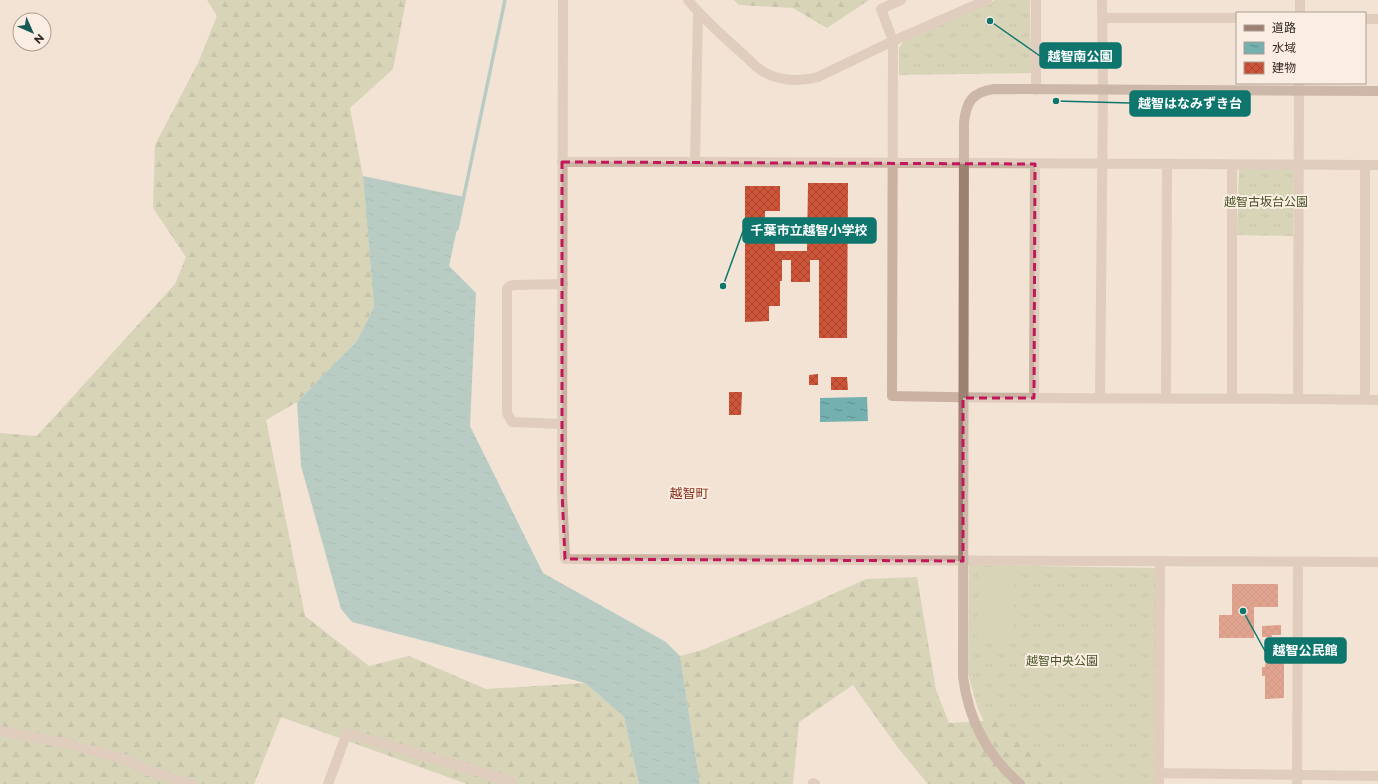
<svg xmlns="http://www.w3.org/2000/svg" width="1378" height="784" font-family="Montserrat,'Noto Sans JP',sans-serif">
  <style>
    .grass { fill: url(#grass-tufts) }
    .forest { fill: url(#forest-firs) }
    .pitch { fill: #b5c195 }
    .water { fill: url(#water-ripples) }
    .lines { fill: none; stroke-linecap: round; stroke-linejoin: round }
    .stream { stroke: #73b0af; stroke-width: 3.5 }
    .building { fill: url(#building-cross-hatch) }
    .street { stroke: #cab1a1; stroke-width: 10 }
    .secondary { stroke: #9e8072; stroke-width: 10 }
    .marked { fill: none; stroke: #c2185b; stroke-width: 3; stroke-dasharray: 8 5; stroke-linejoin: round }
    .labels { text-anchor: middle; stroke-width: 4; stroke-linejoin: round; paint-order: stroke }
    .park-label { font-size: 12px; fill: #465327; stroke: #faede1 }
    .neighbourhood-label { font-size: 13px; fill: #872d19; stroke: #faede1 }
    .leader { fill: none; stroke: #0f766e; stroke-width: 1.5 }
    .callout-dot { fill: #0f766e; stroke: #faede1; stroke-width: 1.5 }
    .callout { fill: #0f766e; stroke: #0f766e; stroke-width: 1.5 }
    .callout-label { font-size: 13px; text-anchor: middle; font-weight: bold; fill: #fff }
  </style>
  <defs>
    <pattern id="grass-tufts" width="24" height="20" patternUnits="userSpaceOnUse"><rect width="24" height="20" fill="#b5c195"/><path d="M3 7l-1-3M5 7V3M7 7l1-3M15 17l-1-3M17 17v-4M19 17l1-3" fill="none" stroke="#949d79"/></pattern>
    <pattern id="forest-firs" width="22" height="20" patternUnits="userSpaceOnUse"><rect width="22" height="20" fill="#b5c195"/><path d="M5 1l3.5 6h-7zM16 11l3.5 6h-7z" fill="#949d79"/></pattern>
    <pattern id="water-ripples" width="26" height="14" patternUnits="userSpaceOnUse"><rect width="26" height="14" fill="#73b0af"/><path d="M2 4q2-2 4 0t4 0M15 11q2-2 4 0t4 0" fill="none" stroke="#5f8f8e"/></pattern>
    <pattern id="building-cross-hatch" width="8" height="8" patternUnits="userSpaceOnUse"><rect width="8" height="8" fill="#cd5438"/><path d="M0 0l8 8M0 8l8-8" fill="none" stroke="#a7462f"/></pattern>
  </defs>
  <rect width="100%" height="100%" fill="#f2e3d5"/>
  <path class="grass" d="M995,0h35l1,73 -132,2v-27l4,-6z
    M1294,167l-1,69 -56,-1 2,-67z
    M969,565l188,3 -3,216h-124l-34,-37 -18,-38 -10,-35z"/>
  <path class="forest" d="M207,0h199l-13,69 -43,39 13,68 11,131 -17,34 -60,61 -31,18 39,196 64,50 40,-10 77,33 99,-6 39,34 15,67h-172l-186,-67 -27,67h-254v-351l37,3 138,-152 11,-27 -33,-49 2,-63 43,-82 19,-47z
    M734,0h135l-42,28 -34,-20 -54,-3z
    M917,577l19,113 13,33 51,-3 23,28 59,36h-154l-30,-36 -45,-63 -54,37 -6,62h-93l-20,-128 22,-6 89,-37 75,-34z"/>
  <path class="pitch" d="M979,571l35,1 -1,67 -36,-1z"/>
  <path class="water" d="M363,176l101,21 -15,69 27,27 -6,133 73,147 123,69 14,14 20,128h-61l-15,-67 -39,-34 -233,-61 -11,-13 -40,-143 -4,-64 60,-61 17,-34z
    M867,397l1,24 -48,1v-24z"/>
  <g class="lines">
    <path class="stream" d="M453,228l4,1 48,-229"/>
  </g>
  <path class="building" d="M808,183h40l-1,155h-28v-78h-9v22h-19v-22h-9v21h-2v25h-11v15l-24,1v-136h35v25h-15v17h10v23h32z
    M818,374v11h-9v-10z
    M831,377h16l1,13h-17z
    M729,392h13l-1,23h-12z
    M1232,584h46v23h-24v31h-35v-23h13z
    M1281,625v10h-9v2h-10v-11z
    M1270,656h8l1,3 5,1v38l-19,1v-23h-3v-9h3l1,-8h4z"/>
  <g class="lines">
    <path class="street" d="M563,0l-1,491 3,68 813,3
      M688,0c17,21 37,38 57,56 6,5 12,13 19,16 16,9 36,10 54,5l75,-36 94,-41
      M901,0l-20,9 12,32 -1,355c162,4 324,1 486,4
      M1300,13v-13
      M1102,18h135
      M1365,19h13
      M1036,90v-90
      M562,162c272,-1 544,2 816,3
      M695,162l3,-150
      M1034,398l1,-234
      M1100,398l3,-308 -1,-90
      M1166,398l1,-233
      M1232,398v-233
      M1298,399l1,-316
      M1365,399v-234
      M562,424l-50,-2 -5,-9v-124l3,-3 5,-1 48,-1
      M0,731l65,12 59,16 24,12 44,13
      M1159,773l219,3
      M813,783l2,1
      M328,784l19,-51 164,48v3
      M1159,784l1,-223
      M1297,784l1,-222"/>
    <path class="secondary" d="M1020,784c-33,-29 -51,-63 -57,-107l1,-554c2,-21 8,-31 30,-34l384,2"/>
  </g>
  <path d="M0 0H1378V784H0ZM562,162l473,2 -1,234h-71v163l-398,-2 -3,-68z" fill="#f2e3d5" fill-opacity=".55" fill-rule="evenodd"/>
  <path class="marked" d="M562,162l473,2 -1,234h-71v163l-398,-2 -3,-68z"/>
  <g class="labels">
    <g class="park-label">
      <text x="1266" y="206">越智古坂台公園</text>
      <text x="1062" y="665">越智中央公園</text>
    </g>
    <g class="neighbourhood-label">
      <text x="689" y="498">越智町</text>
    </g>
  </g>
  <path class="leader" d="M990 21L1040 56M1056 101L1130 103M723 286L743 231M1243 611L1265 651"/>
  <g class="callout-dot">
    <circle cx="990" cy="21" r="4"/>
    <circle cx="1056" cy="101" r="4"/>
    <circle cx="723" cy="286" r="4"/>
    <circle cx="1243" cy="611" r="4"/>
  </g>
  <g class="callout">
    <rect x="1040" y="43" width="81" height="25" rx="4"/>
    <rect x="1130" y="91" width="120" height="25" rx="4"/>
    <rect x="743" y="218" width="133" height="25" rx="4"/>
    <rect x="1265" y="638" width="81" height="25" rx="4"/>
  </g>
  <g class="callout-label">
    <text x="1080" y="61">越智南公園</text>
    <text x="1190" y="108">越智はなみずき台</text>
    <text x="809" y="235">千葉市立越智小学校</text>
    <text x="1305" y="655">越智公民館</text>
  </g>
  <rect x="1236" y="12" width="130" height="72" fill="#faede1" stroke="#ab9e95"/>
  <rect x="1244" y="25" width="20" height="6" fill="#9e8072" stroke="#ab9e95"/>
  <text x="1272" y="32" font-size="12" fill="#342824">道路</text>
  <rect x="1244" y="42" width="20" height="12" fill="url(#water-ripples)" stroke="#ab9e95"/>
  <text x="1272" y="52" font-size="12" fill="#342824">水域</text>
  <rect x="1244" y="62" width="20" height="12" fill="url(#building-cross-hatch)" stroke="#ab9e95"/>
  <text x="1272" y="72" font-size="12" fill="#342824">建物</text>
  <g transform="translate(32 32) rotate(135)"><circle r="19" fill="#faede1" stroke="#ab9e95"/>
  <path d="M0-3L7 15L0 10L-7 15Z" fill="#185757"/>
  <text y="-6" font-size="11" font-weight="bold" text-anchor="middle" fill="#342824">N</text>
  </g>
</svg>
